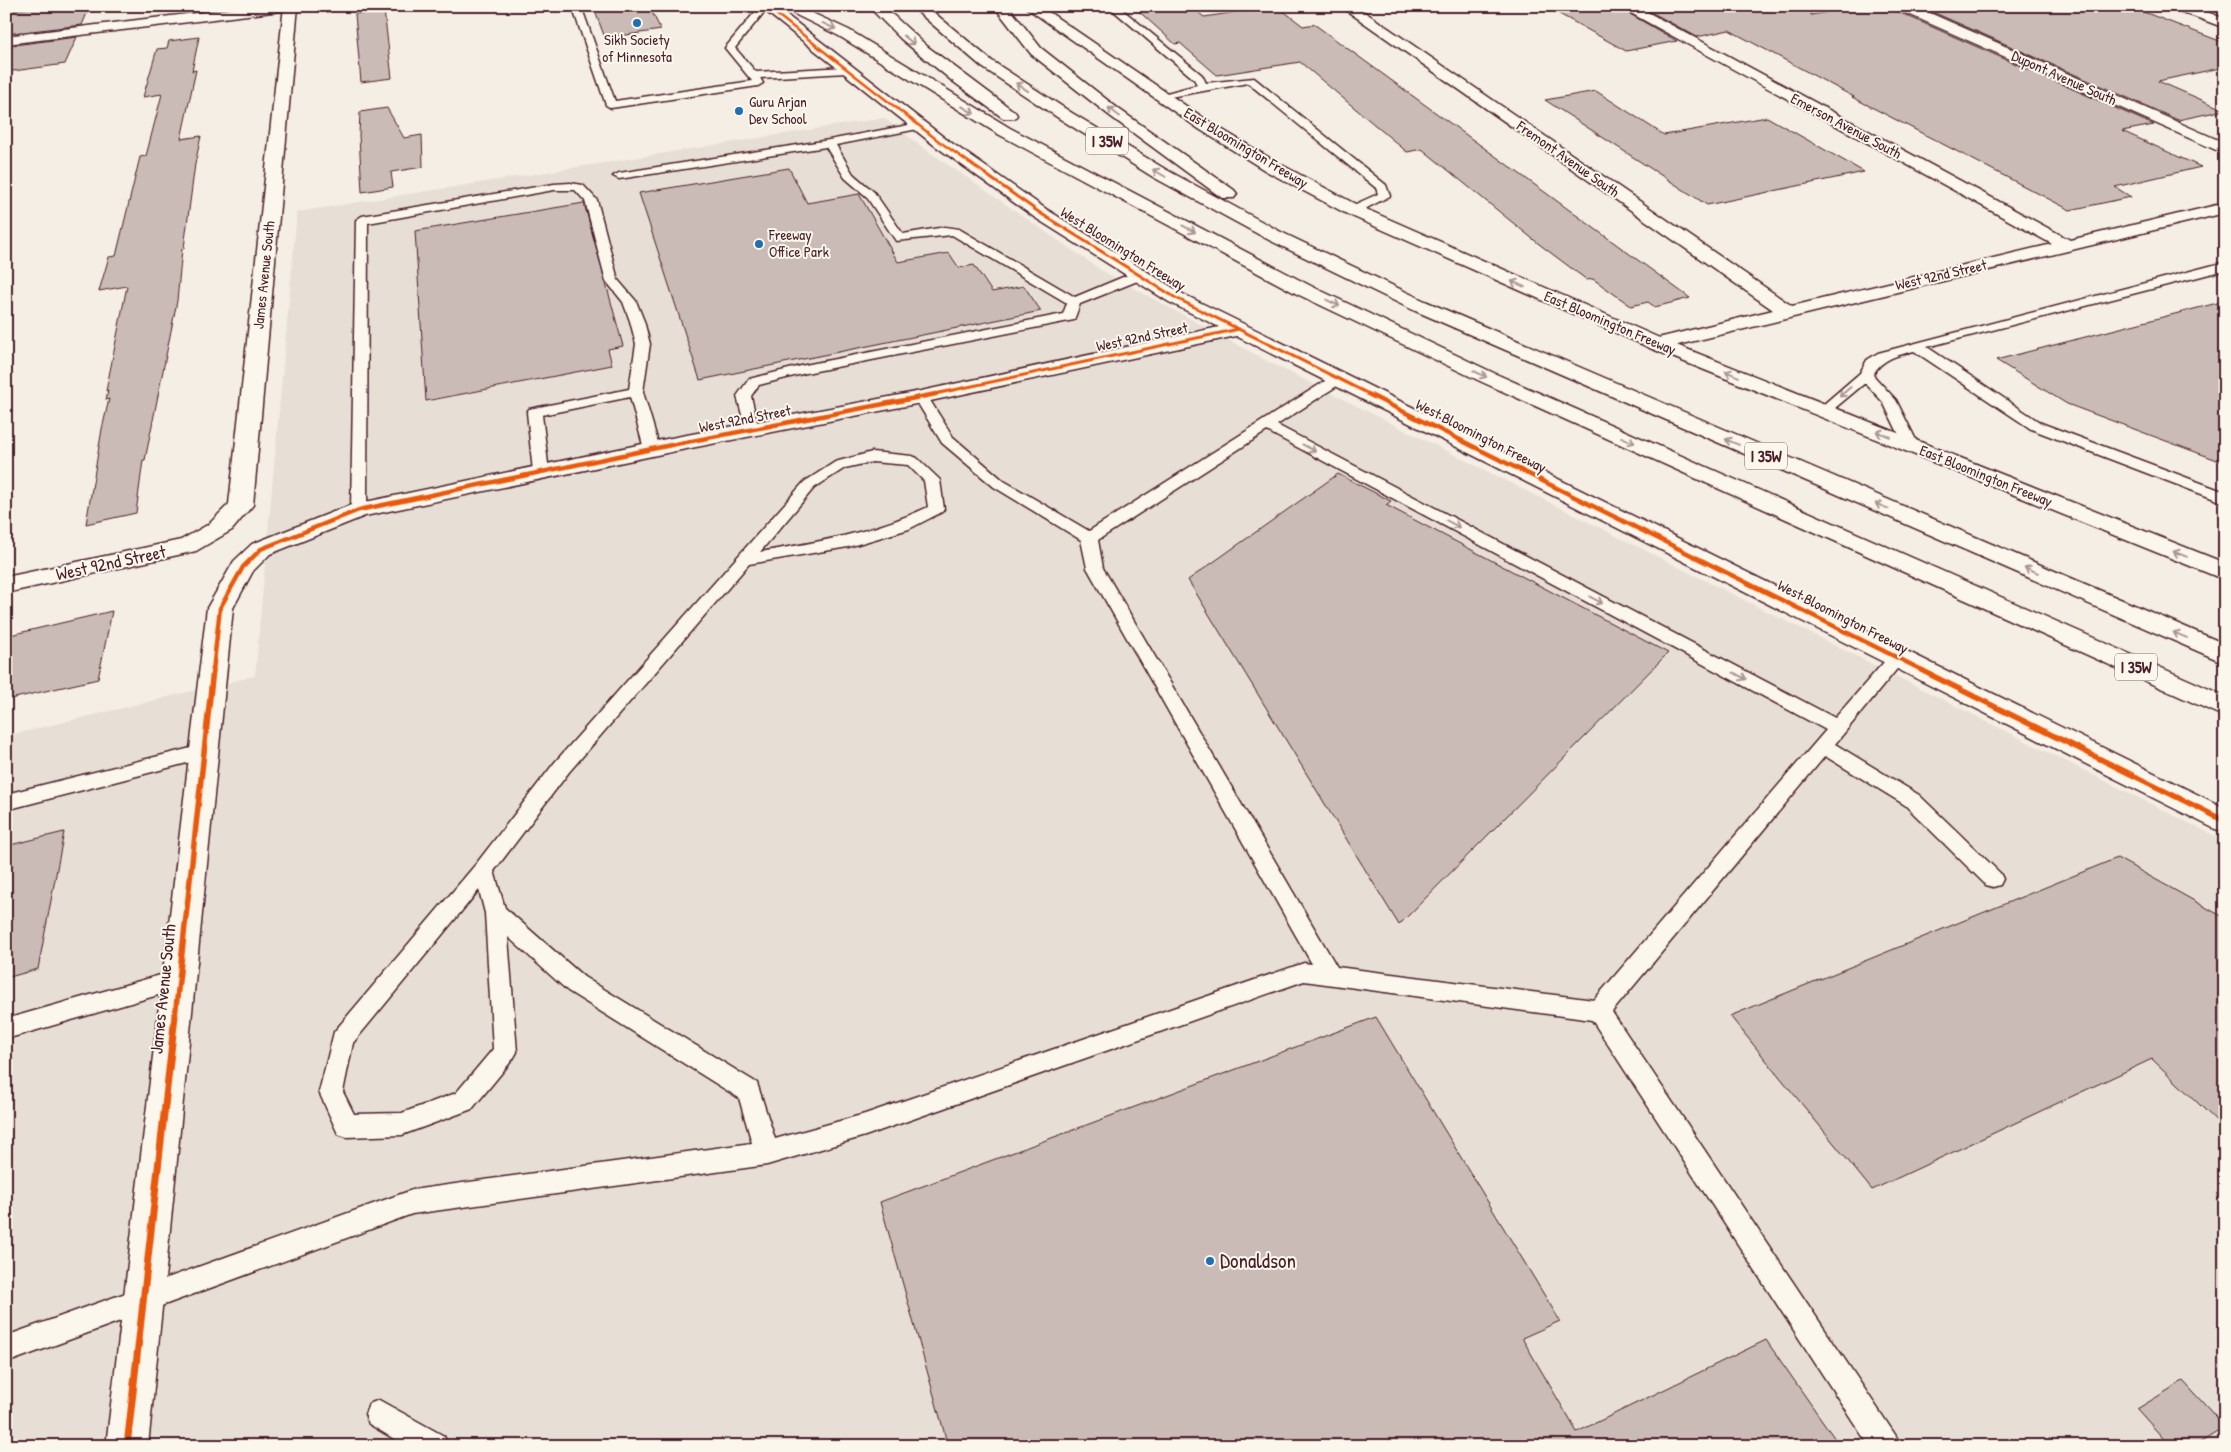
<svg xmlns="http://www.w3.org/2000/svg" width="2231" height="1452" font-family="'Patrick Hand',sans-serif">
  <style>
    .built { fill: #e7dfd6 }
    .building { fill: #cabbb6; stroke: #4a1f2b }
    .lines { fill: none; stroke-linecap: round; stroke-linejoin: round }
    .lane-casing { stroke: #4a1f2b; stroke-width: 3 }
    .street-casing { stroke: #4a1f2b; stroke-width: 3 }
    .secondary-casing { stroke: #4a1f2b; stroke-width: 3 }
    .highway-casing { stroke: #4a1f2b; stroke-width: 3 }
    .lane { fill: #fbf7ec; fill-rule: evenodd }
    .street { fill: #fbf7ec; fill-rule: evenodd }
    .secondary { fill: #fbf7ec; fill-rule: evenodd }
    .highway { fill: #fbf7ec; fill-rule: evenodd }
    .cycleway-far4-casing { stroke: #fbf7ec; stroke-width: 4.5 }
    .cycleway-far3-casing { stroke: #fbf7ec; stroke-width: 5 }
    .cycleway-far2-casing { stroke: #fbf7ec; stroke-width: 7 }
    .cycleway-far1-casing { stroke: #fbf7ec; stroke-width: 9 }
    .cycleway-casing { stroke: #fbf7ec; stroke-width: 10 }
    .cycleway-far4 { stroke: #e8590c; stroke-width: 2.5 }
    .cycleway-far3 { stroke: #e8590c; stroke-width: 3 }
    .cycleway-far2 { stroke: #e8590c; stroke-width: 4.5 }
    .cycleway-far1 { stroke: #e8590c; stroke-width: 5.5 }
    .cycleway { stroke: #e8590c; stroke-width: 7 }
    .oneway { stroke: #ab9695 }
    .poi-dot { fill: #1f6fb2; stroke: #fbf7ec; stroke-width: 2 }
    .labels { text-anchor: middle; stroke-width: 4; stroke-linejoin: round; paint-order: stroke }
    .far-poi-label { font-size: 15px; fill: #4a1f2b; stroke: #fbf7ec; text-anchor: start }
    .far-street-label { font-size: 15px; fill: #4a1f2b; stroke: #fbf7ec }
    .shield { fill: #fbf7ec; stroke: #7f6065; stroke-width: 1 }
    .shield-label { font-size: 16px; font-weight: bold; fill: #4a1f2b }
    .street-label { font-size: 18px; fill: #4a1f2b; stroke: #fbf7ec }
    .near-poi-label { font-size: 21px; fill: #4a1f2b; stroke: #fbf7ec; text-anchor: start }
  </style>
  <rect width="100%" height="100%" fill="#f4eee4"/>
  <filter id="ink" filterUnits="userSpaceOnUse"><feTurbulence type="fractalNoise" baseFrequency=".02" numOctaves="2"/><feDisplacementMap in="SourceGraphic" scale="10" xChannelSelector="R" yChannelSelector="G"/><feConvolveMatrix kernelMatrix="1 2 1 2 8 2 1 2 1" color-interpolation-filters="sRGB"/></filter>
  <g filter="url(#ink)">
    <path class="built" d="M884,118l37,28 183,126 165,90 956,479v605h-2219v-710l249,-60 42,-464z"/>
    <path class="building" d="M52,6h38l-8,19 -76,9v-23z
      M593,6h56l12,24 -56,8z
      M1133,6h58l13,11 73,-11 26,20 11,-2 376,274 -35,9 -7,-5 -17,4 -38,-27 -6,1 -48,-36 -117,-95 -15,3 -107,-90 -83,13 -37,-32 -5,1z
      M1545,6h71l61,35 -51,10z
      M1640,6h170l1,9 52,-9h30l3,5 258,114 -32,6 79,36 -86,20 16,10 -61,13 -218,-113h2l-125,-67 -32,7z
      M1919,6h209l97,37v24l-67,14 67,29 -47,10z
      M384,10l8,68 -31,4 -6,-68z
      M77,37l-12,27 -59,8v-26z
      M199,37l-7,34 4,-1 -15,69 20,-3 -6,28 -11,84 -2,1 -5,52 -32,159h-2l-7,53 -50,11 16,-95 7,-30 -3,1 2,-10 -2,1 21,-105 -28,5 10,-34 7,-1 24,-99 6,-1 16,-62 -19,3 14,-48 10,-1 2,-7z
      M1596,91l68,44 103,-18 97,55 -157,33 -162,-105z
      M387,108l17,30 18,-3 1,32 -32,5 2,15 -31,5 -3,-57 1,-23z
      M789,168l18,35 52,-9 39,68 51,-9 10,15 15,-3 18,27 32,-6 17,25 -341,69 -61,-187z
      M584,203l39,143 -15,3 4,16 -186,36 -11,-170z
      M2225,301v162l-158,-59 -71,-44z
      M1338,474l53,27 -5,4 282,148 -269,272 -211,-345z
      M112,611l-14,68 -92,21v-64z
      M64,832l-26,137 -32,9v-132z
      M2117,858l108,60v211l-73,-70 -280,131 -142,-174z
      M1376,1017l184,304 -38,17 55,94 189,-92 74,106h-892l-68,-244z
      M2183,1381l42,46 -30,19h-25l-33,-37z"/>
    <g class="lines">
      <defs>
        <path id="lane" d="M572,6h9l34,95 137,-20 -27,-33 35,-42h9l-34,42 21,24 90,-5 5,3 -5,3 -86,5 3,5 -5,3 -147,22 -5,-3z
          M1108,6h10l84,69 4,8 48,-5 132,107 4,11 -33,17h-8l-2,-3 2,-3 29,-13 -2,-6 -128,-105 -89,16v-4l38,-10 -3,-6z
          M919,123l5,3 -1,2 -87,17 17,29 21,18 29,42 42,-7 14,2 116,68 60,-25h10l1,3 -1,3 -65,26 -6,16 -268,53 -47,12 -8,11 8,35 -2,3h-10l-10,-38 12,-17 56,-14 258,-51 4,-11 -115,-68 -56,6 -30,-45 -21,-18 -19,-31 -207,32 -6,-3 6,-3 210,-33z
          M570,183l13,2 14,15 21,80 18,21 8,20 6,23 -7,48 17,57 -3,3h-10l-3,-3 -14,-52 -88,18 7,57 -3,3h-10l-3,-3 -6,-60 2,-3 100,-20 7,-45 -6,-23 -7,-19 -17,-21 -21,-80 -10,-11h-21l-186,33 -1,287 -2,3h-12l-2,-3 5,-290 6,-4 192,-32z
          M2225,262v8l-298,77 114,76 184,69v11l-194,-74 -117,-78c-16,4 -33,8 -41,24l23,25 23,46 -3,3h-10l-23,-47 -18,-19 -36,30 -5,1 -7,-4 43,-37 7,-13 11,-7z
          M1338,375l7,4 -2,3 -66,43 558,293 56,-64 6,-2 6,2 3,4 -71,86 84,51 81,78 3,6 -3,6 -7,2 -7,-2 -81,-80 -80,-49 -213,256 284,424 4,10h-31l-277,-426 -288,-39 -439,155 -98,29 -355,49 -406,149v-27l406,-146 340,-47 -13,-45 -171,-107 -60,-54 9,115 -4,7 -41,50 -70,26 -55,2 -9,-3 -19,-42 15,-60 142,-168 79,-102 249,-280 31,-20 37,-10 40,4 5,2 23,22 4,29 -2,3 -33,17 -61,18 -99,17 -180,208 -75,99 11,37 79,69 173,106 18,56 90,-25 439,-151 8,1 -225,-396 -6,-28 -87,-53 -52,-44 -28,-46 7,-4 5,1 27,43 51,44 85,50 244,-155zM1267,431l559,299 -232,270 -257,-33 -234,-399 -5,-28zM872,462l36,3 16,16 4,26c-55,26 -109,35 -168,45l54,-64 31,-20zM479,890l6,23 8,136 -37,44 -54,20 -48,1 -11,-22 10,-49z
          M203,745l7,2 3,5 -3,5 -204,53v-16z
          M178,970l8,3 3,7 -3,7 -180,52v-20z
          M379,1400l65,36 4,10h-42l-37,-22 -4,-10 4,-10z"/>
        <path id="street" d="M284,6h14l-45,499 -21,25 -36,21 -190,42v-16l175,-37 28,-16 20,-20z
          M1340,6h16l436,300 260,-62 -434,-238h18l434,234 155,-37v10l-568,137 -7,-2 -3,-4 3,-4 123,-30z
          M1895,6h19l311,137v11l-328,-145z
          M2172,6h20l33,13v9l-51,-19z"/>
        <path id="secondary" d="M253,6h43l-7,4 -283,34v-8z
          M759,6h16l171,133 100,70 137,85 1042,514v24l-10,-3 -979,-493 -315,67 -245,48 -311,65 -95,38 -17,17 -20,37 -85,838h-42l101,-838 27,-47 18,-17 99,-39 325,-68 245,-46 298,-64 -50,-25 -135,-85 -100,-72z
          M1024,6h16l171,117 67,40 81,43 305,134 561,223v17l-575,-232 -303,-134 -81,-43 -67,-42z"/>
        <path id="highway" d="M778,6h19l52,24 161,98 301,158 185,88 729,322v21l-743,-335 -185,-88 -299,-160 -159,-98z
          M868,6h15l45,41 87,65 2,3 -2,3h-12l-52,-38 -50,-41z
          M911,6h15l66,55 80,52 93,56 116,63 144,69 800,343v19l-814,-354 -142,-69 -116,-63 -93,-58 -78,-52z
          M994,6h14l33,42 79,62 114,80 3,4 -3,4h-12l-112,-82 -79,-62z"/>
      </defs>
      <use href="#lane" class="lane-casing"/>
      <use href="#street" class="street-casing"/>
      <use href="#secondary" class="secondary-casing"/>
      <use href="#highway" class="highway-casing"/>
      <use href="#lane" class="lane"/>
      <use href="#street" class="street"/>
      <use href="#secondary" class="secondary"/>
      <use href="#highway" class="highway"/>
      <defs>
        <path id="cycleway-far4" d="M766,6l174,136 47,33"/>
        <path id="cycleway-far3" d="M985,174l55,39 136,85 195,97
          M930,395l309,-66"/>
        <path id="cycleway-far2" d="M1368,394l556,277
          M213,671l7,-63 23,-41 18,-18 98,-39 317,-66 260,-50"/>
        <path id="cycleway-far1" d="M1921,670l304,151
          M175,1017l38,-347"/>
        <path id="cycleway" d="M127,1446l48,-430"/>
      </defs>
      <use href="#cycleway-far4" class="cycleway-far4-casing"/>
      <use href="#cycleway-far3" class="cycleway-far3-casing"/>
      <use href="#cycleway-far2" class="cycleway-far2-casing"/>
      <use href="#cycleway-far1" class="cycleway-far1-casing"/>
      <use href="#cycleway" class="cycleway-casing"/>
      <use href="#cycleway-far4" class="cycleway-far4"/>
      <use href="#cycleway-far3" class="cycleway-far3"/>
      <use href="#cycleway-far2" class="cycleway-far2"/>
      <use href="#cycleway-far1" class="cycleway-far1"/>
      <use href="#cycleway" class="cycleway"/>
    </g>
    <defs><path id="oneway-shaft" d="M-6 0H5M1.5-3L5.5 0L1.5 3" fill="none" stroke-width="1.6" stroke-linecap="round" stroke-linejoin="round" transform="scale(1.25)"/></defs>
    <g class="oneway">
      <use href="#oneway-shaft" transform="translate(829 26) rotate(24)"/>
      <use href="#oneway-shaft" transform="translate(909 40) rotate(39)"/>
      <use href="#oneway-shaft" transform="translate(1022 87) rotate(-146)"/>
      <use href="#oneway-shaft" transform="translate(968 110) rotate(31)"/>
      <use href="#oneway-shaft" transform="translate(1114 112) rotate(-143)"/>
      <use href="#oneway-shaft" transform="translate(1159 173) rotate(-150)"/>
      <use href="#oneway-shaft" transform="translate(1189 229) rotate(28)"/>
      <use href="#oneway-shaft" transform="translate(1518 284) rotate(-156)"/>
      <use href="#oneway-shaft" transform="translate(1333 303) rotate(26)"/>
      <use href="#oneway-shaft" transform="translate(1480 374) rotate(26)"/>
      <use href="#oneway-shaft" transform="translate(1732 374) rotate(-158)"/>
      <use href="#oneway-shaft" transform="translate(1845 392) rotate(139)"/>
      <use href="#oneway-shaft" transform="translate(1883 434) rotate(-158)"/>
      <use href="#oneway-shaft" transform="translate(1628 440) rotate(24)"/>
      <use href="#oneway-shaft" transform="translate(1732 442) rotate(-157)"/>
      <use href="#oneway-shaft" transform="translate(1309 448) rotate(28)"/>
      <use href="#oneway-shaft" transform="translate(1882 506) rotate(-157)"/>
      <use href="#oneway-shaft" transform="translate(1453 524) rotate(28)"/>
      <use href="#oneway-shaft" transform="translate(2180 554) rotate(-158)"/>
      <use href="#oneway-shaft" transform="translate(2031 570) rotate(-157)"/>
      <use href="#oneway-shaft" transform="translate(1596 600) rotate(28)"/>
      <use href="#oneway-shaft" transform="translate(2180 635) rotate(-157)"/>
      <use href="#oneway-shaft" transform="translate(1740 676) rotate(28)"/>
    </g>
  </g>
  <g class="poi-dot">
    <circle cx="637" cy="23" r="5"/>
    <circle cx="739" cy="111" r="5"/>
    <circle cx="759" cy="244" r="5"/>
    <circle cx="1210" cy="1261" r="5"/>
  </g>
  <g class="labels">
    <g class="far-poi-label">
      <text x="637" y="45" text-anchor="middle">Sikh Society<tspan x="637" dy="17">of Minnesota</tspan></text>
      <text x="749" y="107">Guru Arjan<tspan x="749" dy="17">Dev School</tspan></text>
      <text x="769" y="240">Freeway<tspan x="769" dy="17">Office Park</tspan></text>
    </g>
    <g class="far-street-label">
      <text transform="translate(2064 78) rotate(24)" y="5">Dupont Avenue South</text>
      <text transform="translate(1846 126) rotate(28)" y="5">Emerson Avenue South</text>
      <text transform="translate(1246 148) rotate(31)" y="5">East Bloomington Freeway</text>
      <text transform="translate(1568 159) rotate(35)" y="5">Fremont Avenue South</text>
      <text transform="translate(1123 249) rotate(32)" y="5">West Bloomington Freeway</text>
      <text transform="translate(264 275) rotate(-84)" y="5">James Avenue South</text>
      <text transform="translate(1941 275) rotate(-13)" y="5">West 92nd Street</text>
      <text transform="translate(1610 323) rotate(23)" y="5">East Bloomington Freeway</text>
      <text transform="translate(1142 337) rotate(-12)" y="5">West 92nd Street</text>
      <text transform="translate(745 419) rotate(-11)" y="5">West 92nd Street</text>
      <text transform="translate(1481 436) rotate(27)" y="5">West Bloomington Freeway</text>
      <text transform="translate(1986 476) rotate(22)" y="5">East Bloomington Freeway</text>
      <text transform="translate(1843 617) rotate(27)" y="5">West Bloomington Freeway</text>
    </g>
    <g class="shield">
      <rect x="1086" y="127.5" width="42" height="27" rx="4"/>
      <rect x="1745" y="442.5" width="42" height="27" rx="4"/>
      <rect x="2115" y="653.5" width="42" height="27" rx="4"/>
    </g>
    <g class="shield-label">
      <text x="1107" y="147">I 35W</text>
      <text x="1766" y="462">I 35W</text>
      <text x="2136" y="673">I 35W</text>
    </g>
    <g class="street-label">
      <text transform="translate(111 563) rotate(-12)" y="6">West 92nd Street</text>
      <text transform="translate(163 989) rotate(-84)" y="6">James Avenue South</text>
    </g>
    <g class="near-poi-label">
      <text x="1220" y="1268">Donaldson</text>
    </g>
  </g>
  <rect width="2231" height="1452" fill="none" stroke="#fbf7ec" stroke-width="25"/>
  <rect x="12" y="12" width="2206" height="1427" fill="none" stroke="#4a1f2b" stroke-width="2" filter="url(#ink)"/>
</svg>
